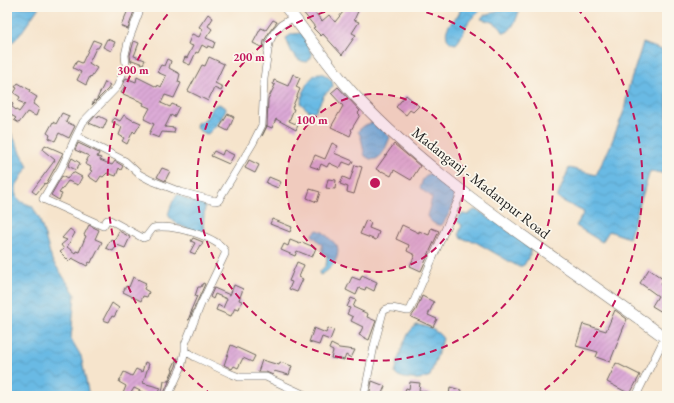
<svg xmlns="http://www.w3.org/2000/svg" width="674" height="403" font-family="'EB Garamond',serif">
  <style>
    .water { fill: url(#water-waves); stroke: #426b80 }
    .building { fill: url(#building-hatch) }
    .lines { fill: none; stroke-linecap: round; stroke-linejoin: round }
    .minor-casing { stroke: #68625a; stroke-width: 8 }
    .primary-casing { stroke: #68625a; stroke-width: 12 }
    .minor { stroke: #fff; stroke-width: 7 }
    .primary { stroke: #fff; stroke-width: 11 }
    .ring { fill: none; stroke: #c2185b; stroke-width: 2; stroke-dasharray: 7 5 }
    .labels { text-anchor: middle; stroke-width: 3.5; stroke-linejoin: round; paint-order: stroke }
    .street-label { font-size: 15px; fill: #1c1c1c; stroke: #fbf7ec }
    .centre { fill: #c2185b; stroke: #fbf7ec; stroke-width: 2 }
    .ring-label { font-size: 12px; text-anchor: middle; font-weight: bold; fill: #c2185b; stroke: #fbf7ec; stroke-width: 3.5; stroke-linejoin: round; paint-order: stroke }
  </style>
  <defs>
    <pattern id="water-waves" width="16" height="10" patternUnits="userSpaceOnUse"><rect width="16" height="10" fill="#69bae4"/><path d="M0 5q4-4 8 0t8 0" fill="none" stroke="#5a9fc3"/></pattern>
    <pattern id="building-hatch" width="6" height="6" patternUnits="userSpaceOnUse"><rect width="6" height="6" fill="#dba8d6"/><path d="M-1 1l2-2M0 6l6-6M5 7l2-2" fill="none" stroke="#bb90b7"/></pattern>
  </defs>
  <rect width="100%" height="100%" fill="#fbf7ec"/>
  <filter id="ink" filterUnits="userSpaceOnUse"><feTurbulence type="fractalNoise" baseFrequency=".025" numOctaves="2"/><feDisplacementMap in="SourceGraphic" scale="8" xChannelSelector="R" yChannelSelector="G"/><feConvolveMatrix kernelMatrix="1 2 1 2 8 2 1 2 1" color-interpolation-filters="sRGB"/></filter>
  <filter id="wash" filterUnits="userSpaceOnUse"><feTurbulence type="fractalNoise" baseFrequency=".012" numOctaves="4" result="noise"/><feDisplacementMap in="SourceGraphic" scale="16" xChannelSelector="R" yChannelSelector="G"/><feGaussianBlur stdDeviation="0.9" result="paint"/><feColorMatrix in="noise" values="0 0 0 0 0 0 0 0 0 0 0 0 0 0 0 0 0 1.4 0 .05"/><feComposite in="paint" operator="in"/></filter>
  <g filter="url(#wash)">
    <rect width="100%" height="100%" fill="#f6e4cc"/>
    <path class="water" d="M7,7h32l-20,29 -12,11z
      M461,7h21c-3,6 -7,8 -11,12 -7,7 -8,18 -15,25 -11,-1 -12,-12 -6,-20 3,-4 7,-6 9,-10 1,-2 1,-5 2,-7z
      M515,7l3,1 1,2c-1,7 -6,18 -12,22h-4c-4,-9 -14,-11 -22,-13l3,-4 12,-3 3,-3 4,1z
      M302,33l10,22 -2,4 -4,3c-13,-2 -16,-13 -20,-24l6,-4z
      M643,43l24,9v122l-17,-3 -21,67 -20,-7 -7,11 -26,-16 8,-14 -27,-14 12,-30 27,7 13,-26 15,-38 5,-25z
      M318,73c6,0 10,4 14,8l1,6 -9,8 -8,16h-7l-8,-7c0,-11 7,-26 17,-31z
      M219,104l6,3 1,2 -6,12 -11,12 -2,1 -7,-3 -4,-4 1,-4 8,-3 9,-14z
      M374,122l16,15c-3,7 -8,25 -19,22 -2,0 -4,-2 -6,-3 -3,-9 -2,-17 -7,-25l7,-6z
      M7,125l21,41 -12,20v10l6,6 10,4 7,12 5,15 8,27 23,34 -4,45 10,17 8,40h-82z
      M431,172c6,5 15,10 20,15 9,11 -3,29 -9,38 -7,1 -12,-4 -15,-9l5,-18c-3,-5 -8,-5 -12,-10l3,-9z
      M178,194l10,6 12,2 5,4 -2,21 2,3 -3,3c-13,-4 -26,-6 -34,-18 2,-7 5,-16 10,-21z
      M474,210c8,0 13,9 21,11l36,27 -1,7 -6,10 -5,2 -45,-26 -7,-1 -7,-3 -1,-4 3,-8 -4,-3 -1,-2 2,-4 4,-2 5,1z
      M317,230c5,1 8,3 11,7 3,3 7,6 9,9 4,12 -7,25 -17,29l-1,-2c5,-8 8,-4 8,-17l-5,-4v-7l-10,-10z
      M417,325c8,0 22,6 26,14l-13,37c-9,5 -27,4 -35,-2 2,-13 10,-43 22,-49z"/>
    <g id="blocks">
      <path class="building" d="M308,7h2l12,14 7,-6 6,7 12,-15h13l-6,13 5,2 -7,11 4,2 -14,20 -19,-21 -2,2 -8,-8 2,-1 -13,-16z
        M129,8l5,3 -6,18 -7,-3z
        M208,14l5,4 -5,8 4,3 -6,9 9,4 -2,6 -5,-2 -1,2 -5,-3 -4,8 -2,-1 -6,13 -7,-3 2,-5 2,1 6,-12 -5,-2 4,-10 7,3 4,-8 -4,-2z
        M273,20l4,2 -7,9 -6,10 -1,7 -10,-5 8,-15 5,2z
        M107,39l8,3 -4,9 -8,-4z
        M93,40l8,3 -3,5h-2l-7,15 8,5 -6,9 -1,-1 -4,9 -9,-5 4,-8 -8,-4 4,-7 5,2z
        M134,41l5,2 -5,13 11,4 -2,4 -11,-4 -1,2 -1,-7z
        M209,57l15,7 -9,19 8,4 -2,4 -7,-3 -6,13 -20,-10 14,-26 3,1z
        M167,59l4,2 -2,7 11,6 -2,8 3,1 -7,15 -9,-3 -4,8 9,4 2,-3 7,3 -5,10 -3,-2 -6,12 10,1 -1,5 -12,-1 -3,6 -10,-4 5,-10 -10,-5 6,-11 -7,-3 1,-2 -23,-10 4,-7 -2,-1 3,-7 10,4 1,-5 20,10 1,-2 3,2 5,-11 -9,-4 4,-7 3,1z
        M293,74l7,4 -4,9 4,2 -8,19 2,1 -5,12 9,4 -2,5 -20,-11 -4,9 -5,-2 -5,10 5,-10 1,-27 7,-14 -2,-1 1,-4 14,6z
        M105,82l5,3 -2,4 -16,16 2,-5 2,1z
        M18,83l12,7 -1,2 8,5 -4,7 6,4 -3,8 -9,-4 -8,11 -5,-3 2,-2 -8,-5 -1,2v-16l6,5 -1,3 7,5 6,-8 -7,-3 2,-4 -6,-4 3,-5 -2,-1z
        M338,87l22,24 -2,2 2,2 -9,15 1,1 -2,5 -19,-9 12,-21 -12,-13z
        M406,95l13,11 -6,6 -3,-2 -4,5 -10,-8z
        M62,113l7,3 -3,6 9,4 -6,12 -10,-5 -4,8 -6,-3 1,-3 -3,-2 6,-11 3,2z
        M228,114l6,3 -6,14 -8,-4z
        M124,115l10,6v-1l7,3 -6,10 -2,-2 -6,13 -5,-3 2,-3 -5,-3 3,-8 -10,-5 2,-4 6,3z
        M95,116l3,2 1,-2 8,4 -4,9 -14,-6z
        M78,143l21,10 -2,4 4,1 -1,2 12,5 3,-4 8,5 -2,4 -2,-2 -3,8 -9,-3 -4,4 -2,-1 -4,6 -9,-6 4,-5 -2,-1 1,-3 -6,-3 4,-8 -14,-6z
        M332,143l6,3 -4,7 19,8 -2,4 -8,-3 -3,6 -11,-5 -2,4 -6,-3 -2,5 -9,-3 5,-11 10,4z
        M394,144l26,22 -9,14 -17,-10 -3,6 -9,-5 -1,1 -5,-3z
        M45,145l18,8 -17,31 -1,-1 -9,11 -4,-3 23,-31 -12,-10z
        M224,150l10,5 -5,9 -18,-8 3,-5 8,4z
        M72,158l8,5 -4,7 -8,-4z
        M249,160l10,5 -4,8 -10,-5z
        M355,165l7,2 -8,27 -7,-2 1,-5 -8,-3 3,-7 7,3z
        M162,168l8,3 -5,10 -8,-4z
        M73,172l9,5 -4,8 -10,-4 -9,12 3,1 -3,6 -8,-5 11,-19 5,3z
        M269,177l12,5 -3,6 -12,-5z
        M328,179l8,1 -1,9 -9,-1z
        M310,189l10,3 -3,10 -10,-4z
        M272,219l20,8 -2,5 -20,-8z
        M366,220l5,3 -2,5 10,4 -3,8 -16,-6z
        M89,225l10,5 -4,9 7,3 -8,16h-1l-2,5 -2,-1 -2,4 -15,-8 -3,3 -9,-9 4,-3 -3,-4 6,-5 -5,-2 8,-9 5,4 -8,14 8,6 1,-2 3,1 7,-16 -2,-1z
        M402,225l17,8v-2l10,4 2,-7 8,3 -18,40 -11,-5 5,-11 -8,-4 2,-6 -13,-6z
        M119,231l11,6 -5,11 -8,-3 -4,6 -7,-3 5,-9 3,2z
        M193,238l10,4 -2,4 -1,-1 -5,9 -5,-2 5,-9 -4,-2z
        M290,240l10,4 2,-2 14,6 -4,9 -15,-6 -2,5 -14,-6 3,-6 4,2z
        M297,262l7,3 -5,12 4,2 -6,13 -8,-3 3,-7 -3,-1z
        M649,269l15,11 -3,4 6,3v28l-15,-9 6,-10 -18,-13z
        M362,275l15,7 -3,9 -8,-4 -1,3 -6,-2 -3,7 -10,-5 6,-13 8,3z
        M133,277l13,6 -2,6 5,3 -2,5 -4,-1 -2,5 -18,-9 3,-6 3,1z
        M203,283l2,1 -16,36h-1l4,-10h-1l6,-14h-2l3,-9h3z
        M234,285l9,4 -4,11 3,1 -3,8 -4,-1 -4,8 -15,-6 2,-5 5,3 4,-9 -12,-5 -2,5 -3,-2 4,-9 16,7z
        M422,296l12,6 -6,13 9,4 -4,8 -22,-10 5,-7z
        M351,298l5,2 -3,7 15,7 -1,3 9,4 -7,19 -10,-5 4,-8 -12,-6 2,-4 -6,-3 3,-6 -3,-1z
        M112,303l7,5 -5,9 -2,-1 -3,6 -6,-2z
        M615,310l12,9 -17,43 -14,-5 2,-5 -22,-6 7,-22 23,7z
        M314,328l12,5 2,-5 6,2 -4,10 -8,-3 -3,8 -10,-3z
        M331,344l8,4 16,2 -4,8 -5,-3 -2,5 -7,-2 -1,1 -5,-1 2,-7 -4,-2z
        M231,345l24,11 -3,6 -9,-4 -5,10 -4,-2 -2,3 -8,-4z
        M177,358h1l-2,8 -12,27h-2l2,-12h5h-1l5,-11 -1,-1z
        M262,360l17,5 1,-3 12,4 -3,9 -15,-4 -1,4 -7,-3h-8z
        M145,362l4,2 -6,19 18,5 -4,8h-6l-17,-8 -5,8h-7l4,-10 -7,-4 5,-10 8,4 4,-7 6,3z
        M616,363l24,12 -10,19 -23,-12z
        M372,381l13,5 -4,10h-12z
        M410,382l10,1 -1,7 16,5v1h-32l3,-8 3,1z
        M450,387l11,3 -1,6h-11z"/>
    </g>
  </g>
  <g filter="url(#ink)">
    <use href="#blocks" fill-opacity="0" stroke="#68625a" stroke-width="1"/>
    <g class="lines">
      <defs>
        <path id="minor" d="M141,7l-13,35 -3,13 1,10 -9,22 -34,35 -7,14 49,25 14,13 11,6 31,12 34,9 4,-1 2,-4 32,-53 9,-18 2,-46 5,-36 5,-10 7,-8 13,-8
          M76,136l-14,31 -19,32 60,27 4,-6h3l33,18 3,-1 7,-9c15,-5 64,8 72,23v3l-24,50 -16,40v7l10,6 34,16 10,4h27l41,19
          M168,396l13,-28 4,-17
          M364,396l10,-50 9,-34c6,-8 15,-2 24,-1h2l2,-3 51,-117
          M636,396l29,-59"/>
        <path id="primary" d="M286,7c25,32 47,66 75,95 51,54 113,99 173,142 44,31 89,63 133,95"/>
      </defs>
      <use href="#minor" class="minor-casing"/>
      <use href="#primary" class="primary-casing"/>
      <use href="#minor" class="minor"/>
      <use href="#primary" class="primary"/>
    </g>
  </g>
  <circle cx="375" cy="183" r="89" fill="#c2185b" fill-opacity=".12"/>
  <g class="ring">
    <circle cx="375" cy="183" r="89"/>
    <path d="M403 7A178 178 0 1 1 347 7"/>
    <path d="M212 395A267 267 0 0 1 173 8M577 8A267 267 0 0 1 538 395"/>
  </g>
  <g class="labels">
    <g class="street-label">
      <text transform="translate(481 183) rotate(38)" y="5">Madanganj - Madanpur Road</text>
    </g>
  </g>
  <circle cx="375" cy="183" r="6" class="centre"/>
  <g class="ring-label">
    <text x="249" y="61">200 m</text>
    <text x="133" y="74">300 m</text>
    <text x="312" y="124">100 m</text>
  </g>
  <rect width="674" height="403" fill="none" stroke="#fbf7ec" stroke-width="24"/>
</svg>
